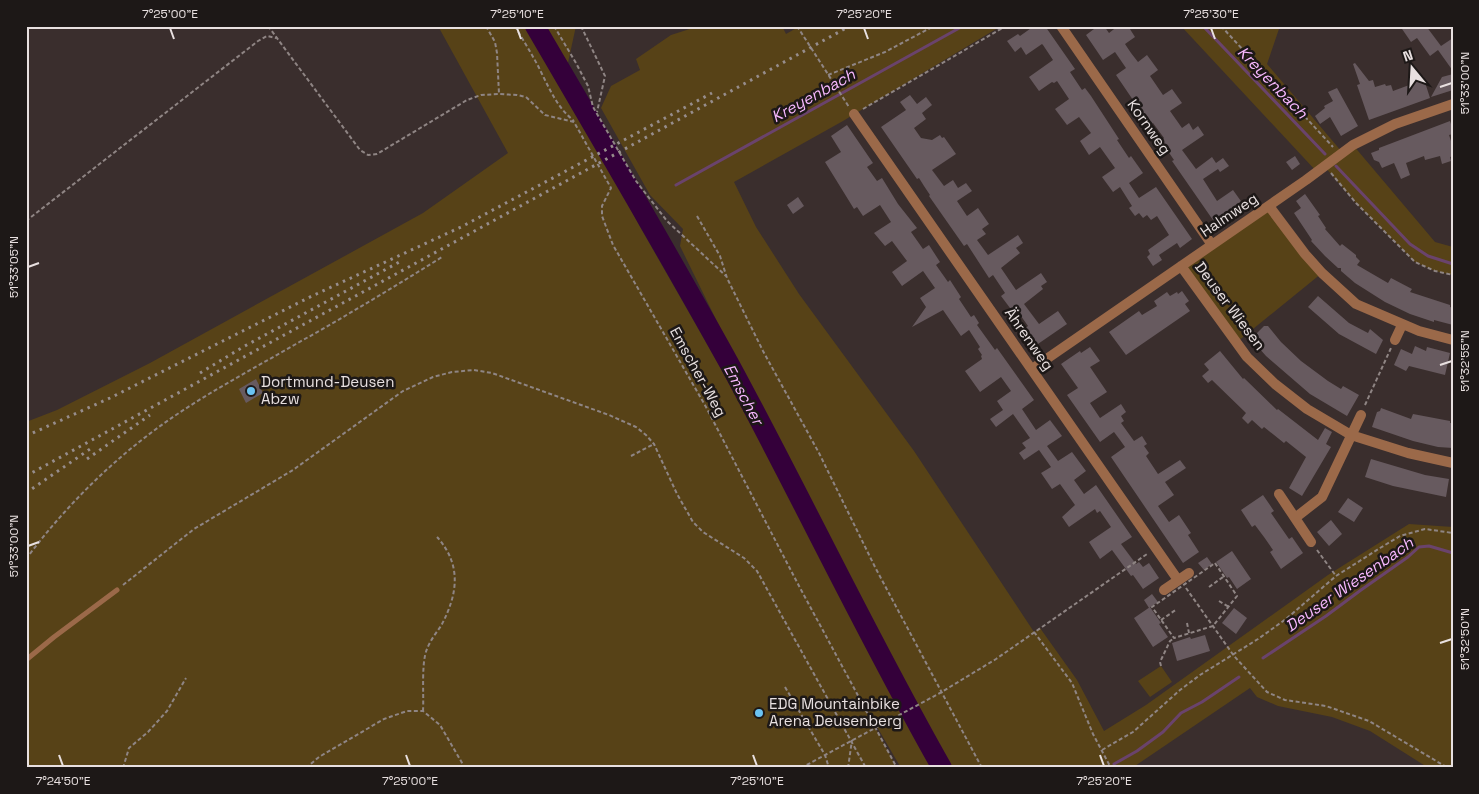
<svg xmlns="http://www.w3.org/2000/svg" width="1479" height="794" font-family="'Space Grotesk',sans-serif">
  <style>
    .green { fill: #574217 }
    .lines { fill: none; stroke-linecap: round; stroke-linejoin: round }
    .stream { stroke: #6a436c; stroke-width: 3 }
    .river { stroke: #34003a; stroke-width: 20 }
    .building { fill: #675a5f }
    .path { stroke: #8f8584; stroke-width: 2; stroke-dasharray: 4 2.5; stroke-linecap: butt }
    .service { stroke: #9b6949; stroke-width: 5 }
    .minor { stroke: #9b6949; stroke-width: 10 }
    .rail { stroke: #978d8c; stroke-width: 3; stroke-dasharray: 2.5 5; stroke-linecap: butt }
    .ticks { fill: none; stroke: #e8e0e0; stroke-width: 2 }
    .poi-dot { fill: #6bc3f2; stroke: #1d1817; stroke-width: 2 }
    .labels { text-anchor: middle; stroke-width: 5; stroke-linejoin: round; paint-order: stroke }
    .street-label { font-size: 15px; fill: #e8e0e0; stroke: #1d1817 }
    .poi-label { font-size: 15px; fill: #e8e0e0; stroke: #1d1817; text-anchor: start }
    .water-label { font-size: 16px; font-style: italic; fill: #f6b7fd; stroke: #1d1817 }
    .neatline { fill: none; stroke: #e8e0e0; stroke-width: 2 }
    .ticks-label { font-size: 12px; text-anchor: middle; fill: #e8e0e0 }
  </style>
  <rect width="100%" height="100%" fill="#3a2e2d"/>
  <path class="green" d="M438,26h138l-12,55 75,144 216,378 -175,-357 3,-17 -33,-34 -49,-87 10,-22 29,-16 -4,-11 35,-24 28,-9h83l4,8 14,-8h201l-158,95 -109,61 22,45 43,67 115,157 120,181 6,-4 37,52 27,51 42,-26 182,-130 81,-51 44,3v241l-26,-1 -57,-36 -38,-14 -54,-11 -21,-9 -7,-9 -118,80h-231l-53,-91 49,91h-871v-346l31,-12 93,-47 273,-150 85,-60z
    M1181,26h99l-13,38 75,88 11,-7 82,97 18,5v28l-18,-4 -20,-9 -59,-59 -32,-37 -7,6z
    M1269,206l53,67 -85,69 -56,-76z
    M1161,666l11,16 -22,15 -12,-16z"/>
  <g class="lines">
    <path class="stream" d="M1203,26l122,128
      M1336,166l74,78 18,12 25,8
      M676,185l287,-159
      M1263,658l63,-42 35,-26 47,-33 11,-10 10,-1 24,7
      M1114,764l23,-13 26,-19 18,-19 21,-11 37,-25"/>
    <path class="river" d="M535,26c66,113 132,225 195,339 72,133 137,271 212,403"/>
  </g>
  <path class="building" d="M1034,26h11l30,43 -5,3 12,18 3,-2 6,8 28,43 -2,1 12,18 2,-2 12,17 -14,10 10,15 17,-11 36,52 -12,9 -3,-5 -18,12 3,5 -9,6 -6,-9 3,-3 -2,-4 21,-15 -12,-19 -6,4 -4,-5 -4,3 -4,-5 -4,3 -6,-8 3,-2 -12,-19 -7,5 -11,-15 13,-9 -15,-21 -11,8 -9,-14 11,-8 -12,-16 -12,8 -12,-16 14,-10 -12,-18 -3,2 -2,-1 -13,9 -10,-14 24,-17 -10,-15 -1,-1 -16,11 -5,-8 -6,5 -8,-11 11,-7 2,2z
    M1098,26h6l5,7 9,-7h10l7,11 -10,7 6,9 7,9 9,-7 11,15 -8,6 13,19 9,-6 10,14 -12,8 12,17 7,-5 4,7 5,-4 6,9 -22,15 14,19 16,-12 4,6 7,-5 6,8 -9,6 -2,-3 -15,10 14,22 16,-11 10,14 -28,19 -43,-62 2,-1 -13,-19 3,-3 -11,-15 -3,2 -34,-50 10,-7 -11,-16 -12,8 -17,-25z
    M1400,26h26l15,20 12,-8v33l-15,-21 -8,6 -13,-18 -6,4z
    M1355,63l14,18 4,-1 2,7 10,-3 1,2 5,-1 2,6 19,-7 -1,-4 12,-4 7,22 -61,22 -12,-35 3,-1 -7,-20z
    M1453,74v16l-22,7 11,-20z
    M1337,88l21,38 -17,10 -11,-19 -10,7 -5,-8 10,-8 -1,-2 9,-5 -5,-9z
    M910,95l7,9 9,-7 6,8 -10,8 4,6 -12,9 7,10 11,2 8,-5 2,3 2,-1 12,17 -24,16 12,16 9,-6 5,8 8,-5 6,8 -15,10 10,15 11,-8 11,16 -7,5 4,5 -9,6 11,15 30,-20 5,8 -7,5 4,5 -19,15 15,22 25,-17 6,9 -6,4 2,3 -19,15 15,20 19,-13 9,13 -32,22 -11,-17 4,-3 -12,-17 -3,3 -12,-16 4,-3 -12,-18 -4,3 -22,-34 -3,2 -35,-50 1,-1 -6,-9 -5,-8 -2,1 -36,-52 25,-17 -6,-8z
    M1450,121l3,9v4l-4,1 4,12v9l-3,1 1,4 -9,3 -2,-8 -15,4 -1,-4 -18,7 4,12 -9,4 -7,-16 -12,5 -3,-6 -5,-2 -3,-7 8,-3v-2z
    M847,125l26,38 -6,4 10,14 5,-3 16,26 19,24 -6,4 12,17 6,-4 11,17 -4,3 12,17 2,-2 11,17 -2,2 12,18 3,-2 5,8 -2,2 18,25 2,-2 37,52 -12,9 14,21 14,-10 12,16 -15,10 11,15 14,-9 14,19 -12,9 10,14 12,-9 36,52 -11,7 15,20 3,-2 4,5 6,-4 10,15 -16,11 -10,-14 -2,1 -19,-26 -12,9 -11,-17 22,-15 -11,-16 -3,2 -2,-4 -26,18 -7,-10 13,-12 -15,-21 -8,5 -11,-16 10,-6 -12,-17 -15,10 -5,-7 7,-5 -4,-5 8,-5 -17,-24 -17,13 -6,-8 13,-9 -6,-9 14,-10 -10,-14 -21,15 -15,-21 17,-12 -1,-3 1,-1 -4,-6 2,-2 -11,-17 -8,6 -18,-26 -31,17 14,-20 -6,-9 15,-10 -12,-17 -21,15 -10,-14 15,-11 -15,-20 -7,5 -11,-13 17,-11 -11,-17 -17,11 -6,-9 -3,2 -29,-47 16,-10 -10,-16z
    M1295,156l5,8 -8,6 -6,-8z
    M1305,194l15,21 -2,1 8,12 -1,1 15,17 2,-2 14,11v2l4,4 -3,4 31,18 3,-5 21,11 -2,3 40,13v2l3,1v17l-19,-5v2l-24,-8 -25,-12 -30,-19 -14,-12v-3h-3l-13,-12 -14,-15 1,-1 -18,-27 7,-5 -5,-7z
    M798,197l6,9 -11,8 -6,-9z
    M1182,291l7,10 -4,3 5,7 -64,44 -17,-23 30,-21 3,4 15,-9 -3,-5 13,-9 3,4 7,-4 1,2z
    M1318,296l31,27 19,10 2,-4 13,11 -7,14 -37,-20 -31,-27z
    M1264,326h4l13,16 20,19 27,20 13,8 2,-3 16,9 -12,21 -37,-22 -44,-38 -15,-17z
    M1415,346l11,5 1,-4 23,6 -5,22 -36,-9 -3,5 -12,-6 7,-16 11,5z
    M1090,347l10,14 -10,6 17,25 -17,11 10,15 21,-14 5,8 -5,4 3,5 -3,2 13,18 8,-5 5,8 -3,2 5,7 -3,3 12,18 22,-14 6,8 -21,14 9,13 -16,11 11,16 10,-7 12,18 -3,2 11,17 -16,11 -72,-106 14,-10 -5,-7 -6,-8 -14,10 -33,-47 11,-7 -17,-24 19,-13 1,2z
    M1220,351l23,28 1,-1 33,32 1,-1 40,31 7,-12 7,4 -6,12 5,3 -29,49 -13,-8 17,-31 -20,-16 -2,2 -20,-16 -2,2 -10,-9 -4,4 -6,-6 4,-5 -34,-33 -4,3 -6,-7 7,-6 -5,-6z
    M256,379l7,14 -17,10 -7,-14z
    M1381,408l30,11 2,-5 37,7v2h3v25l-15,-1 -25,-6 -41,-14 5,-15 3,-1z
    M1371,459l54,16 24,4 -3,18 -53,-11 -28,-9z
    M1263,495l11,16 -3,2 18,26 3,-2 11,16 -22,16 -11,-17 3,-2 -9,-13 -9,-12 -3,2 -11,-17z
    M1348,498l15,10 -9,14 -16,-10z
    M1331,520l11,14 -13,12 -12,-14z
    M1232,551l19,28 -14,10 -8,-12 -2,1 -11,-16z
    M1207,557l5,7 -8,6 -6,-7z
    M1152,594l6,8 -9,6 -5,-8z
    M1150,607l11,16 -2,1 9,13 -15,10 -19,-29z
    M1234,608l13,10 -11,16 -14,-11z
    M1205,635l5,16 -33,10 -5,-18 18,-6 1,2z"/>
  <g class="lines">
    <path class="path" d="M268,26l92,124 8,5 9,-1 90,-54 14,-5 18,-1 18,1 9,2 19,18 29,7 37,66 -9,18v10l11,29 93,162 93,179 98,182
      M486,26l9,16 2,11 2,41
      M515,26c9,16 19,31 27,48 9,18 16,34 32,47
      M554,26l22,37 12,23 5,21 43,74 31,40 59,55
      M581,26l24,50 -8,36
      M797,26l52,81
      M1221,26l112,121
      M828,75l57,-23 49,-26
      M863,109l143,-83
      M1331,173l25,30 59,59 20,9 18,4
      M697,216l23,40 7,22 36,73 56,102 56,114 107,201
      M26,221l232,-180 9,-5 9,2
      M1365,405l26,-57
      M631,456l23,-12
      M1317,550l19,26
      M26,559c38,-51 85,-98 137,-135 42,-30 88,-54 133,-80 50,-28 98,-57 146,-87
      M1215,563l22,33 -24,30 -39,12 -22,-31z
      M123,585l71,-56 99,-59 110,-79 30,-14 19,-5 22,-2 18,3 117,42 27,12 10,8 8,9 23,50 16,28 10,10 41,26 13,13 109,197
      M1209,587l14,-10
      M1186,588l48,68 33,36 18,8 41,6 43,15 79,47
      M1219,601l10,6
      M1161,620l16,-11
      M1187,623l2,10
      M1034,632l38,51 21,51 18,34
      M1161,666l-1,-4 10,-21 4,-3
      M785,687l40,68 4,13
      M423,711c1,-16 -2,-48 4,-62 3,-8 9,-16 14,-23 17,-32 21,-61 -4,-89
      M1102,750l31,-18 47,-42 20,-15 58,-36 28,-20 50,-43 44,-28 20,-12 25,-7 28,4
      M123,768l6,-20 19,-16 19,-21 19,-33
      M306,768l13,-11 65,-38 23,-8h16l17,14 25,43
      M801,768l139,-75 56,-34 151,-105
      M848,768l4,-28"/>
    <path class="service" d="M26,660l28,-23 63,-47"/>
    <path class="minor" d="M1061,26l151,219
      M854,114l324,466
      M1269,206l36,48 17,19 34,31 63,27 34,9
      M1181,266l66,91 28,27 32,25 44,26 57,18 45,10
      M1395,340l7,-15
      M1032,369l274,-189 47,-35 42,-21 58,-20
      M1279,494l32,48
      M1295,518l27,-21 39,-82
      M1164,590l25,-17"/>
    <path class="rail" d="M200,373l43,-26 160,-87
      M26,436l84,-38 202,-102 149,-69 251,-134
      M87,459l63,-44
      M26,476l824,-450
      M26,493l67,-46"/>
  </g>
  <path class="ticks" d="M170,28l4,11M517,28l4,11M864,28l4,11M1211,28l4,11M1440,87l12,-4M28,267l11,-4M1440,365l12,-4M28,546l11,-4M1440,643l12,-4M59,755l4,11M406,755l4,11M753,755l4,11M1100,755l4,11"/>
  <g class="poi-dot">
    <circle cx="251" cy="391" r="5"/>
    <circle cx="759" cy="713" r="5"/>
  </g>
  <g class="labels">
    <g class="street-label">
      <text transform="translate(1149 127) rotate(55)" y="5">Kornweg</text>
      <text transform="translate(1229 215) rotate(-34)" y="5">Halmweg</text>
      <text transform="translate(1230 306) rotate(53)" y="5">Deuser Wiesen</text>
      <text transform="translate(1029 339) rotate(55)" y="5">Ährenweg</text>
      <text transform="translate(698 372) rotate(61)" y="5">Emscher-Weg</text>
    </g>
    <g class="poi-label">
      <text x="261" y="387">Dortmund-Deusen<tspan x="261" dy="17">Abzw</tspan></text>
      <text x="769" y="709">EDG Mountainbike<tspan x="769" dy="17">Arena Deusenberg</tspan></text>
    </g>
    <g class="water-label">
      <text transform="translate(1273 82) rotate(46)" y="6">Kreyenbach</text>
      <text transform="translate(813 95) rotate(-29)" y="6">Kreyenbach</text>
      <text transform="translate(744 394) rotate(62)" y="6">Emscher</text>
      <text transform="translate(1349 584) rotate(-35)" y="6">Deuser Wiesenbach</text>
    </g>
  </g>
  <rect width="1479" height="794" fill="none" stroke="#1d1817" stroke-width="55"/>
  <g transform="translate(1412 68) rotate(342)" stroke="#1d1817" stroke-width="4" paint-order="stroke">
  <path d="M0-4L9 19L0 12L-9 19Z" fill="#e8e0e0"/>
  <text y="-8" font-size="14" font-weight="bold" text-anchor="middle" fill="#e8e0e0">N</text>
  </g>
  <rect x="28" y="28" width="1424" height="738" class="neatline"/>
  <g class="ticks-label">
    <text x="170" y="18">7°25'00"E</text>
    <text x="517" y="18">7°25'10"E</text>
    <text x="864" y="18">7°25'20"E</text>
    <text x="1211" y="18">7°25'30"E</text>
    <text transform="translate(1465 83) rotate(-90)" y="4">51°33'00"N</text>
    <text transform="translate(14 267) rotate(-90)" y="4">51°33'05"N</text>
    <text transform="translate(1465 361) rotate(-90)" y="4">51°32'55"N</text>
    <text transform="translate(14 546) rotate(-90)" y="4">51°33'00"N</text>
    <text transform="translate(1465 639) rotate(-90)" y="4">51°32'50"N</text>
    <text x="63" y="785">7°24'50"E</text>
    <text x="410" y="785">7°25'00"E</text>
    <text x="757" y="785">7°25'10"E</text>
    <text x="1104" y="785">7°25'20"E</text>
  </g>
</svg>
